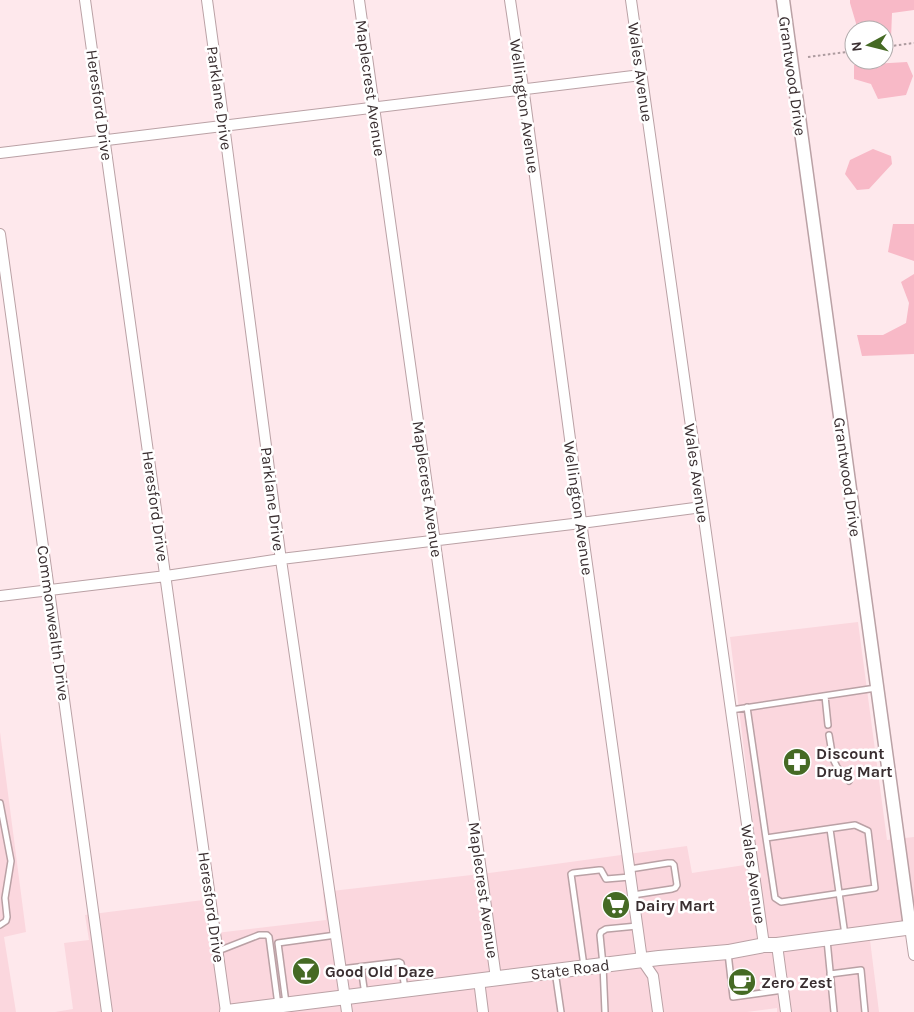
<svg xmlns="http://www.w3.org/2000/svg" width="914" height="1012" font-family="Karla,sans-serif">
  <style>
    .built { fill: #fbd7de }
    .green { fill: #f8b9c7 }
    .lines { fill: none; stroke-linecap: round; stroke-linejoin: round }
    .service-casing { stroke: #baa1a5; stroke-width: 8 }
    .minor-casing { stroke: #baa1a5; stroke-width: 12 }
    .tertiary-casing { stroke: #baa1a5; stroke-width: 15 }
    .secondary-casing { stroke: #baa1a5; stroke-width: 16 }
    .path { stroke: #ad9b9f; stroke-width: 2; stroke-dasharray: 2.5 2.5; stroke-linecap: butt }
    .service { stroke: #fff; stroke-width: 5 }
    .minor { stroke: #fff; stroke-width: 10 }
    .tertiary { stroke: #fff; stroke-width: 12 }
    .secondary { stroke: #fff; stroke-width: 14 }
    .labels { text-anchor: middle; stroke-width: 5; stroke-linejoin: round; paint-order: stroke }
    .street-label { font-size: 16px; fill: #392e30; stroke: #fff }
    .poi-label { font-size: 16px; font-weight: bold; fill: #392e30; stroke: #fff; text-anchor: start }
  </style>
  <rect width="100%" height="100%" fill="#fee8ec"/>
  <path class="built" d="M858,622l29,218 27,-3v98l-44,5 9,72h-102v-4l-30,4h-692l18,-3 -9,-66 25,-3 -4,-25 118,-15 5,34 118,-14 -3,-28 166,-19 198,-27 5,27 66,-10 -28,-226z
    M0,732l26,200 -22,5 12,75h-16z"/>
  <path class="green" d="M850,0h64v10l-22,3 -1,26 -7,-1v-8h-26l-8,-27z
    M907,62l6,14 -7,19 -28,4 -7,-15 -17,-5v-14z
    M873,149l18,7 1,8 -23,25 -12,1 -12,-16 5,-14z
    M893,224h21v37l-26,-9z
    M914,274v80l-52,2 -5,-21h26l23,-12 3,-20 -8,-21z"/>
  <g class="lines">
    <defs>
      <path id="service" d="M825,696l3,29
        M747,707l19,131 89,-13 13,6 7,57 -94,14 -6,-4 -9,-60
        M731,710l145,-22
        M829,735l4,24 4,8 12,14
        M0,803l11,58 -6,37 2,19 -1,4 -6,4
        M830,829l15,106
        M630,869l38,-6h4l2,2 3,20 -2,3 -3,1 -39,6
        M827,940l7,72
        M218,951l41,-16h8l2,2 9,68
        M728,953l5,44 50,-7
        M584,966l-13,-92 2,-1 26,-3h2l5,9 24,-2
        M361,967l4,28
        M341,969l58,-7 2,1 4,26
        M555,971l6,41
        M830,974l31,-4 4,42
        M286,1003l-8,-60 58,-8
        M605,1012l-2,-47 -3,-30 1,-3 5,-3 31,-3"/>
      <path id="minor" d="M85,0l141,1012
        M207,0l17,125 56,428 67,459
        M359,0l137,978
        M510,0l15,101 55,413 62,446 11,16 5,36
        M631,0l133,945
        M0,153l641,-78
        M0,234l107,778
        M0,596l166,-20 115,-17 300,-36 121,-16
        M910,927l4,28
        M777,945l9,67
        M479,980l4,32"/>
      <path id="tertiary" d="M783,0l127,927"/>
      <path id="secondary" d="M227,1012l432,-54 69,-6 36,-7h13l137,-18"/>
    </defs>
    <use href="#service" class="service-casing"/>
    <use href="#minor" class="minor-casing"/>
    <use href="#tertiary" class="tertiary-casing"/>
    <use href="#secondary" class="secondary-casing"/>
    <path class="path" d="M884,47l30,-4
      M808,57l46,-6
      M741,968l1,6"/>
    <use href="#service" class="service"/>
    <use href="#minor" class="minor"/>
    <use href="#tertiary" class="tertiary"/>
    <use href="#secondary" class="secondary"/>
  </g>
  <defs>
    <symbol id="pharmacy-disc" viewBox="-11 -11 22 22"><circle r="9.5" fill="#456a24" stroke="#fff"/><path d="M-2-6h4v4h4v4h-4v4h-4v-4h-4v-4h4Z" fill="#fff"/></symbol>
    <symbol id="supermarket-disc" viewBox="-11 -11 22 22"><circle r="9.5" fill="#456a24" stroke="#fff"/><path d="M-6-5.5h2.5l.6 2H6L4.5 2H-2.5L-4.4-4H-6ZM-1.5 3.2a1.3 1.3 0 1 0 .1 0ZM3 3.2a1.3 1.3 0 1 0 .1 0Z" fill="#fff"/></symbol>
    <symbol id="bar-disc" viewBox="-11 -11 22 22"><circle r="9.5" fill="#456a24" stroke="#fff"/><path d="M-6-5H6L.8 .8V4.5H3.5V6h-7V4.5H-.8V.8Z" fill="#fff"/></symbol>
    <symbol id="cafe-disc" viewBox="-11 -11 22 22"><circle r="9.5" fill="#456a24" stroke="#fff"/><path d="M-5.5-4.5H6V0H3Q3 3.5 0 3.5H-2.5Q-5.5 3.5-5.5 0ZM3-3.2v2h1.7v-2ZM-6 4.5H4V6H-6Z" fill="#fff"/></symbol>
  </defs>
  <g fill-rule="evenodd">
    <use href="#pharmacy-disc" x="781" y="746" width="32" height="32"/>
    <use href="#supermarket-disc" x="600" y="889" width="32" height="32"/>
    <use href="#bar-disc" x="290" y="955" width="32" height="32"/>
    <use href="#cafe-disc" x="726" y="966" width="32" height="32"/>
  </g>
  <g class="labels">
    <g class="street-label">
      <text transform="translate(641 72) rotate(82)" y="6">Wales Avenue</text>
      <text transform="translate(793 76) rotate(82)" y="6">Grantwood Drive</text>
      <text transform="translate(371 88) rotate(82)" y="6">Maplecrest Avenue</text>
      <text transform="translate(220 98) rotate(82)" y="6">Parklane Drive</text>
      <text transform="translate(100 105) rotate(82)" y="6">Heresford Drive</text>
      <text transform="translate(525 106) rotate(82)" y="6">Wellington Avenue</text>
      <text transform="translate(697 473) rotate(82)" y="6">Wales Avenue</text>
      <text transform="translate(848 477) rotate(82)" y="6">Grantwood Drive</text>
      <text transform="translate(428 489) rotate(82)" y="6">Maplecrest Avenue</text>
      <text transform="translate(273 499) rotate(83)" y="6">Parklane Drive</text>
      <text transform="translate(156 506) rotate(82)" y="6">Heresford Drive</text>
      <text transform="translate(579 508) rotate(82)" y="6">Wellington Avenue</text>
      <text transform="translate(54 623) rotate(82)" y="6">Commonwealth Drive</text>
      <text transform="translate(754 874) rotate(82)" y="6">Wales Avenue</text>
      <text transform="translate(484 890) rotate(82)" y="6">Maplecrest Avenue</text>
      <text transform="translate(212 907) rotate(82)" y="6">Heresford Drive</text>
      <text transform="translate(570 969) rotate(-7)" y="6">State Road</text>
    </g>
    <g class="poi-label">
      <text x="816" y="759">Discount<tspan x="816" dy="18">Drug Mart</tspan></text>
      <text x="635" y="911">Dairy Mart</text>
      <text x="325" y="977">Good Old Daze</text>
      <text x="761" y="988">Zero Zest</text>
    </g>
  </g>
  <g transform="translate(869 45) rotate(263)"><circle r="24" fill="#ffffff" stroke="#b0abac"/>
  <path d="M0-4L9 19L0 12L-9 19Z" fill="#456a24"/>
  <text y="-8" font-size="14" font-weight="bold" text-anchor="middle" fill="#392e30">N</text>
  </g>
</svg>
